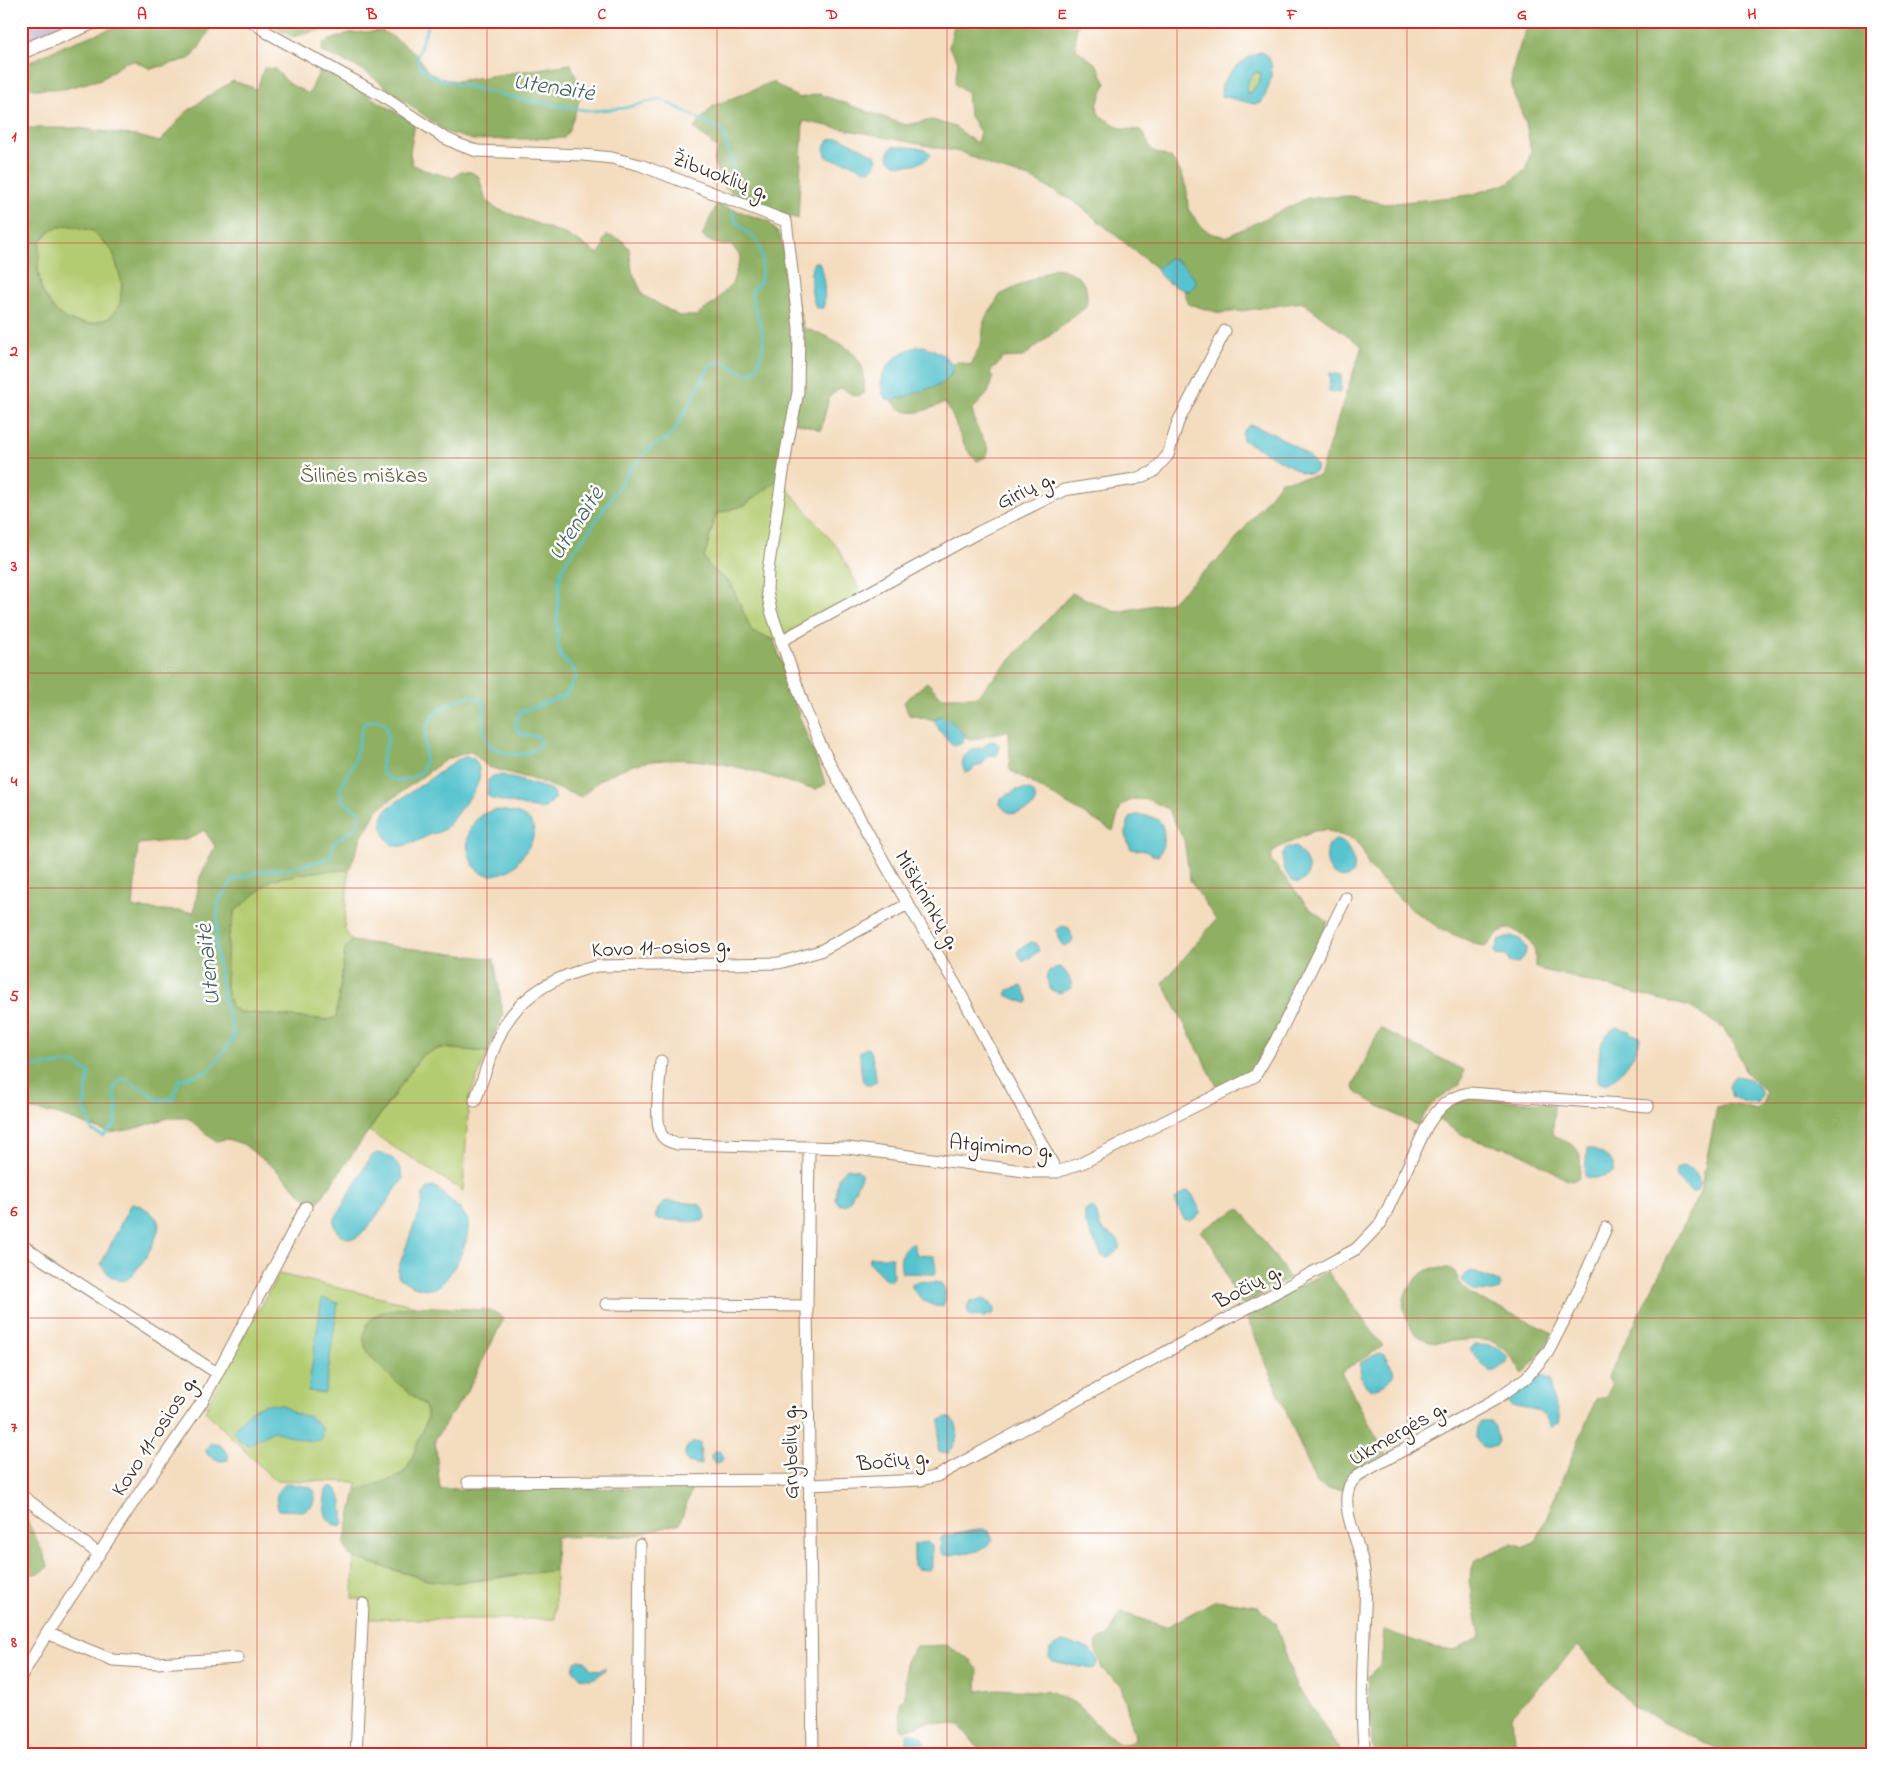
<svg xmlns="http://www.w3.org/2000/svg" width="1894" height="1776" font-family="'Indie Flower',sans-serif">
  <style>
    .industrial { fill: #ccbed3 }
    .green { fill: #b4cc71; stroke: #787b48 }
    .forest { fill: #8fb063; stroke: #656d40; fill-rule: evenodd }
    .water { fill: #56c3ce; stroke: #487676; fill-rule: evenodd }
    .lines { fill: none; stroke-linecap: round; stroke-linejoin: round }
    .stream { stroke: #56c3ce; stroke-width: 2.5 }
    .minor-casing { stroke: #98836e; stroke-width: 13 }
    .major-casing { stroke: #98836e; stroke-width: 16 }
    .minor { stroke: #fff; stroke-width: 11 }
    .major { stroke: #fff; stroke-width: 14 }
    .grid { fill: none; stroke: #d62828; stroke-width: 1; stroke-opacity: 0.55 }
    .labels { text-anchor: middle; stroke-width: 5; stroke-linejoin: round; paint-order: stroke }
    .street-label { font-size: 22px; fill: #3b2a1e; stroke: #fff }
    .park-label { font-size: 22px; fill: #5f5b37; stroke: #fff }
    .water-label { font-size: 24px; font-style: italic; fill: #44605c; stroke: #fff }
    .neatline { fill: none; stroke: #d62828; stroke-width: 2 }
    .grid-label { font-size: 16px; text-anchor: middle; font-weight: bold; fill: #d62828 }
  </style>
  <rect width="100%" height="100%" fill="#fff"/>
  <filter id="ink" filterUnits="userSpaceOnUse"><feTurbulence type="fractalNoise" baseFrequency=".02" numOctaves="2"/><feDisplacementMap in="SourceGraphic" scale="10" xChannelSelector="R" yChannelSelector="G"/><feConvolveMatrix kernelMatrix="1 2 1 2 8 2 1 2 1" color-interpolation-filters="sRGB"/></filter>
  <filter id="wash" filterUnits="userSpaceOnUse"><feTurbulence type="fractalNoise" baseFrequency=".0096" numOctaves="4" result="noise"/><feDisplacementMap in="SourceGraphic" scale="20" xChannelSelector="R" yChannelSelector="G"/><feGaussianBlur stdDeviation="1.12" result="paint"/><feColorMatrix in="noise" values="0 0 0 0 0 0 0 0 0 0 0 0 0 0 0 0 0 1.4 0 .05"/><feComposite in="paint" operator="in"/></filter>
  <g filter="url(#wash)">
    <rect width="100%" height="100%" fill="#f4dcbe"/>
    <path class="industrial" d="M21,21h59l-59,27z"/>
    <path class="green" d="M1256,72l5,2 -1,6 -9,13h-5c-1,-5 4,-14 6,-19z
      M68,225l25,6 20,21 9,31 -2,22 -11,13 -18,6 -21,-3 -15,-10 -13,-20 -4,-21 2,-28 12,-13z
      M779,479l59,69 24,46 -88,46 -22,-8 -21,-48 -20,-16 -7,-10 12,-44 29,-9z
      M349,870l-5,58 8,13 -7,8 -9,68 -8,3 -89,-8 -8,-5 -5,-19 2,-49 7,-28 38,-32 39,-7z
      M440,1048l48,4 -19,45 -6,94 -94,-60 53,-76z
      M279,1274l137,32 -36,7 -7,4 -6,8v26l8,10 49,44 3,7v7l-17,46c-11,17 -37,20 -54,26l1,-9 -83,-2 -69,-69 21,-44z
      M354,1558l73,22 42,2 86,-12v49h-188v-18l-14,-3z"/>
    <path class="forest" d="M132,21h83l-20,33 -6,5 -38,10 -16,-8 -10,1 -23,17 -38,10h-30l-13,-4v-19l45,-21z
      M266,21h89l-63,16z
      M955,21h126c-7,9 -6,18 -5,28l21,16 9,19 -9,21 1,7 3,5 22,12 17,1 5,6 6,14 20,8 11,16 5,17 1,18 12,16 10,8 16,4 82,-39 43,-2 34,8 85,-9 39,-12 17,-14 5,-18 -5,-28 -12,-28 -3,-14 3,-17 10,-30 7,-13h114l105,8 15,-5 1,-3h107v1734h-152l-3,-5 -85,-43 -55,-61 -66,69 3,40h-142l-5,-79 13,-12 3,-34 48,17 23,3 25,-14 -11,-55 7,-21 36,-17 12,4 12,-5 60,-143 10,-2 6,-12 -4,-8 92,-185 17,-85c12,-6 26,0 39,3l8,-8 2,-10 -20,-19 -11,-27 -12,-18 -33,-21 -155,-39c0,-6 1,-15 -1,-20 -4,-10 -23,-24 -33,-17 -7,5 -10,14 -18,16l-42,-18 -32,-21 -40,-41 -8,-21 -8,-7 -28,-9 -11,1 -38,18 -4,5 -1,6 38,48 19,14 -60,127c-18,25 -23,27 -50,39l-55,-105 53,-63 -26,-40 -6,-40 -16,-31 -18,-9 -17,-1 -12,6 -8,26 -103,-61 -1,-40 -38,10c-15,-9 -14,-20 -34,-22l-2,2 -26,-5 -5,-13 23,-20 14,15h35l96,-104 44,19 55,-10 57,-52 53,-69 38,-5 43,-130 -60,-44 -61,9 -21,2 -32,-9 -4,-14 6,1 3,-15 -15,-15 -9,-3 -12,11 -82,-67 -45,-24 -34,-10 -32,-15 -161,-32 -5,98 -61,-22 -17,-15 -6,-21 4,-12 -24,-21 19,-22 59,-24 27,16 20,-4 86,31 27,-5 23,7 14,11 8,5 3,-11 -11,-18 -2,-22 -12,-8 3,-23 -9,-14z
      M382,31c13,7 26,15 36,26 4,3 5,9 9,13 7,8 20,10 30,11l114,-17 11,29 -13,37 -5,8 -91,2 -27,-8 -84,-63 -40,-17 1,-9 26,-10z
      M264,68l11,1 15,15 19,10 12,-26 94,55 -5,30 2,11 12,6 29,8 8,-7 10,1 8,5 6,21 10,10 72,27 32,19 5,-9 -1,-4 4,-6 16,6 6,8 3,22 11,24 36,21h17l18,-13 18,-19 9,-28 -10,-11c-12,1 -20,-2 -29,-9l15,-32 51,17 12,15 24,92c20,7 53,18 59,42 2,7 1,17 1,24l-9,2 -14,-8 -12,9 -8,33 -34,-10 -8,59 -34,26 -29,9 -12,44 7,10 20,16 21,48 22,8 27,81 25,63 -10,5c-21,-4 -42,-12 -63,-18 -48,-13 -111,-21 -155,11 -6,4 -11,10 -17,15l-46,-17 -47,-13 -17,-16 -26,9 -67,49 -17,29 -12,32 -37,2 -39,7 -38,32 -7,28 -2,49 5,19 8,5 89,8 8,-3 9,-68 7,-8 142,18 9,56 -15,37 -47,-4 -19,7 -107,152 -42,-40 -30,-23 -16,-5 -12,2 -27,-23h-20l-35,11 -23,4 -54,-19 -35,-6v-980h57l59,8 23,6 24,-28 24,-18 25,-15 24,8zM68,225l25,6 20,21 9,31 -2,21 -11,14 -18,6 -21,-3 -15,-10 -13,-20 -4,-21 2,-28 12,-13zM204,830l11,16 -15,31 -6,35 -61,-4 5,-64 51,-5z
      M1055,268c23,3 36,16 31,39l-63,50 -21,1 -6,9 -4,1 -2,7 3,1 -5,17 -16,17 4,16 13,24 -3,7 -9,4c-20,-19 -18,-38 -32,-58 -20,7 -37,18 -53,-2l50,-17 10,-12 -1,-9 8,-1 12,3 11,-24 2,-20 16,-26z
      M1380,1028l84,42c-3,22 -13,18 -27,30 -9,7 -14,16 -19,26 -13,-7 -61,-29 -65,-39z
      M1476,1098l78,6 -1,28 2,5c5,3 10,4 16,7 12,6 10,23 8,34l-7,3 -5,-1 -38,-23 -13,-6 -39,-10 -14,-6 -26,-16c11,-12 21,-19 39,-21z
      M1240,1208l50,70 -47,27c-14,-11 -17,-39 -28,-55 -4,-7 -10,-13 -15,-19z
      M1434,1268h15l6,4 5,11 11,12 82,38 -9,16 -21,25c-9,-12 -14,-25 -28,-31 -25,-11 -65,10 -81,-11 -3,-4 -5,-10 -7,-14 -5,-10 -5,-19 1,-29 6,-9 16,-19 26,-21z
      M1327,1271l56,75 -42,26 46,84 -44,34 -15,-1 -12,-6 -70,-168z
      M416,1306l70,4 13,4 4,6 -34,68 -34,51 5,50 252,-1 -12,35 -46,13 -78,1 -1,33 -102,13 -26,-3 -77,-24 -6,-12 12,-53 41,-14 10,-7 20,-51v-7l-3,-7c-14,-12 -49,-39 -57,-54 -6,-11 -3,-28 8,-35 11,-7 29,-8 41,-10z
      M21,1508l24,49 3,9c-8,10 -16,10 -27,3z
      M1216,1600l42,6 18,18 20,63 12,14 30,47 2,7h-356l-25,-30 -31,-3 -22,8 -5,-1 -1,-25 5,-8 1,-35 10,-15 31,-1 24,16 7,9 -1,21 21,-2 54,3 25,12 19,20 24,20 10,-1 5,-6 -14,-51 -19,-17 -6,-18 1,-10 12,-6 12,-23 45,15z"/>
    <path class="water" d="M1261,52c19,6 8,39 0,51l-7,1 -32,-8c-6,-17 24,-40 39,-44zM1256,72l5,1 -1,7 -9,13h-4c-2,-6 3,-18 9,-21z
      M841,138l34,17c2,4 3,7 0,11 -6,10 -20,-2 -29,-4 -6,-2 -13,-1 -19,-5l-3,-8c2,-10 9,-11 17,-11z
      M892,147c12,0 29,-1 38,6v3c-12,14 -55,12 -38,-9z
      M1169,258c9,1 23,16 28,24l-7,9c-13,-2 -29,-10 -33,-22z
      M814,262h5c4,9 8,37 4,46h-7c-5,-12 -8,-35 -2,-46z
      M923,346c19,6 43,19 19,38l-50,17c-6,-1 -8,-4 -10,-10 -6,-23 22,-44 41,-45z
      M1330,373l11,2v16l-2,2 -10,-2z
      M1249,425c15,1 63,29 68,42l-2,5 -5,2 -9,-2 -58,-32 -1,-7z
      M940,716c10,2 18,12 25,20l-3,7 -8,3c-8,-7 -17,-16 -19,-26z
      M990,741l6,1 3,3 -1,9 -3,2 -6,-1 -7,9 -7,3 -5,5h-5c-8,-13 4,-24 17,-24z
      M465,757l8,1c17,19 -3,39 -15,54 -4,5 -9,14 -15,18 -5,3 -12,4 -18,7 -16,9 -37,18 -42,-8 -2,-9 -1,-14 5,-21l69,-48z
      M502,775l50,15 3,4 -1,6 -9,8 -6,1 -47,-10 -5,-4 1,-15 5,-4z
      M1024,789c11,1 13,7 10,17 -12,8 -26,12 -34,-2l1,-6 16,-8z
      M494,810c31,1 54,13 29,45 -3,4 -7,11 -12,14 -11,6 -27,10 -35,-1 -12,-15 -12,-38 4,-52 3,-3 9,-4 14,-6z
      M1136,815c7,0 18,1 23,6 8,7 5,28 -1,35l-5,-1 -8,-4 -14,-2c-6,-9 -7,-23 0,-32z
      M1336,840c8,1 10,5 14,12 20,36 -35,35 -21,-8z
      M1290,847l7,1c10,10 19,28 1,35l-6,-2c-8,-8 -13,-23 -6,-33z
      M1063,926l6,2 4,12 -2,3 -7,3c-5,-3 -8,-12 -7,-17z
      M1511,936l9,3 6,9c0,7 -4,13 -10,16l-7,-2 -2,-6 -11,-1 -2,-3 5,-11z
      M1031,942l5,1 3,8 -14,10h-2l-5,-8v-3z
      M1058,967c8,1 11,11 14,18l-2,4 -11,4 -8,-3 -5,-13 3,-6z
      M1022,986l6,12v4l-2,1 -20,-8 2,-5z
      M1617,1027l12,4 3,3 8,3c1,12 -23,45 -35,47 -4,0 -4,-1 -7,-3 1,-19 -2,-45 19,-54z
      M866,1048l3,1c5,11 7,22 7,33l-6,3c-4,-1 -5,-1 -7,-4 -2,-3 -3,-25 -3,-29z
      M1736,1077c13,-1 21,6 26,17l-3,8 -11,1 -16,-6 -3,-11 4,-7z
      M1587,1148h3c10,5 26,10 24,24l-18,6h-9l-2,-2z
      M376,1153c17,2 24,10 27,26 -9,12 -34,51 -46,58 -5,3 -9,1 -14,-1 -7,-3 -9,-9 -9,-16l36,-62z
      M1683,1166c12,3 21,14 13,26h-5l-16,-15 1,-8z
      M847,1168l11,2 3,3v4l-12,25 -4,3h-5l-5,-6 3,-21z
      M433,1187l4,1c9,9 24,19 30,31 7,15 -15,60 -30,68 -11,6 -31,-3 -39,-11v-7l24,-66 1,-9 5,-6z
      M1187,1191l5,3 9,18 -2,3 -9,6 -6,-2 -9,-18 1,-3z
      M667,1201l32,3 6,7v6l-2,4 -6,1 -41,-3c-2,-7 5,-15 11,-18z
      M133,1203c8,2 21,10 25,18 6,11 -22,56 -33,59 -10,3 -20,-8 -24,-16l29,-59z
      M1092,1207c8,6 4,15 10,22 8,7 19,7 18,20l-13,9 -5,-2 -17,-34v-11z
      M913,1243l4,12 17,1 2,15 -1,3 -33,-1c-3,-11 -2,-27 11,-30z
      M870,1257h22l1,20 -2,3h-5l-17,-17z
      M1471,1271l28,11 1,3 -1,5 -6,2 -20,-1 -11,-11 3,-6z
      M918,1281l23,2c6,6 5,16 2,23 -11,3 -29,-10 -32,-22z
      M322,1298l16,5 -13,90 -17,-2z
      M984,1299l10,7 1,4 -2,4 -11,3 -13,-2 -2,-8 3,-6z
      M1475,1345c13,0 26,1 33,13l-1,5 -14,9 -4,-1 -18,-20v-3z
      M1379,1353l5,1 9,15 1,7 -8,8 -15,6c-8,-5 -13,-18 -10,-28z
      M1544,1376l7,4v14l9,24 -1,5 -8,4c-2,-3 -4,-8 -7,-11 -8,-8 -22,-9 -33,-10l-3,-4c2,-9 27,-25 36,-26z
      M265,1404l17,1 12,8 16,4 11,10 1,12c-10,6 -37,-5 -49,-8l-24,14 -11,-6 -5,-9 20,-21z
      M945,1417c19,2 13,29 2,37l-8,-2 -1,-5 2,-27z
      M1481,1422h9l5,4 3,16 -2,4c-18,7 -26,-11 -15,-24z
      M694,1442l6,1 1,22 -13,-3c-4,-5 -4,-9 -1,-15z
      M211,1443l9,2 8,9v6l-8,1 -12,-6 -3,-5z
      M711 1457a6 6 0 1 1 12 0a6 6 0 1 1-12 0Z
      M287,1484l24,3 4,5 -2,13 -10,6 -24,-1c-5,-9 -3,-23 8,-26z
      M332,1486c12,5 10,26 12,37l-2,3 -9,-2c-11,-8 -9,-22 -7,-34z
      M983,1529l6,2 3,8c-8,15 -18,12 -31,14 -8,1 -13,5 -20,0l-1,-14 3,-3z
      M928,1542l4,3v23l-3,2 -13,-1 -2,-2v-23z
      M1064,1643c14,1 37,6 32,24l-3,2 -40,-7 -4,-5 1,-8 6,-4z
      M579,1660l6,1 6,8 7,1 8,-2c-7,9 -13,13 -24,10l-9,-8 2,-8z
      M908,1733c17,-2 21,10 11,22h-10c-2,-8 -5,-15 -1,-22z"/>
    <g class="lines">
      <path class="stream" d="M430,21l-7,17 -6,20 3,8 9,9 16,6 83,20 64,10 32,-3 36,-9 62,31 17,57v6
        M21,1071l8,-4 45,-4 15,10 -5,33 8,25 11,5 12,-11 2,-16 -3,-22 8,-9 23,12 13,10 15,-1 6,-19 30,-9 25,-34 -10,-37 -8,-52 2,-46 15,-22 29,-9 23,-2 45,-11c2,-5 2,-12 5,-16 11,-11 27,-11 24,-30l-17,-12 -2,-9 3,-10 11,-18 8,-35 4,-6 10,-2 8,3c11,20 -7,35 -2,48 7,16 37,9 42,-5 2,-8 1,-19 1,-27 0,-27 24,-37 46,-43l12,6c4,12 -4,26 4,39 9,15 45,19 54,2l-3,-7c-12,-1 -18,1 -23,-11l5,-13 45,-16 11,-18 -2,-9 -13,-12 -3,-12 -1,-20 3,-50 7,-16 22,-28 42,-63 20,-21 14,-7 9,-8 35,-65c4,-3 8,-6 14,-4 11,2 29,21 35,2 3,-9 6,-18 5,-27 0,-15 -11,-29 -11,-45l1,-4 8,-7c1,-13 3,-28 -4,-40 -8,-12 -23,-15 -24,-31"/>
    </g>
  </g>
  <g filter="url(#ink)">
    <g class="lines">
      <defs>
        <path id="minor" d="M252,21l16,12 114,63 61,41 17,8 17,6 106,4 29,3 28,7 146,56 13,108 -1,63 -11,54 -19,124 -1,21 4,20 34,98 14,33 22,43 60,107 57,97 99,183
          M781,641l198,-109 85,-42 71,-11 18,-7 15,-17 10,-33 47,-91
          M661,1061c-1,16 -7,60 0,73 3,6 9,8 16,10l171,4 184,24h25l25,-9 173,-87 21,-36 70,-142
          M475,1101c9,-24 18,-57 31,-78 21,-33 56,-49 92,-57l181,-3 41,-12 88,-47
          M809,1149l-2,157 6,449
          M21,1244l22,16 174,113
          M606,1304l201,2
          M468,1482l341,-2
          M809,1485l112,-5 16,-4 419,-227 25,-26 46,-97c11,-18 21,-29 42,-33l179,13
          M21,1495l78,59
          M47,1633l66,27 44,3 81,-5
          M21,1677l26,-44 95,-144 60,-87 104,-195
          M356,1755l7,-151
          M638,1755l2,-210
          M1365,1755c-5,-42 -2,-84 -1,-126 1,-21 3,-43 -1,-64 -4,-22 -21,-54 -15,-74 1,-7 5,-11 10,-16l138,-76 31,-22 21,-25 21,-41 37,-83"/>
        <path id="major" d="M21,52l74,-31"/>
      </defs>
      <use href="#minor" class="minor-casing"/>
      <use href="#major" class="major-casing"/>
      <use href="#minor" class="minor"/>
      <use href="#major" class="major"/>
    </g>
  </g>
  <path class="grid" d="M257,21v1734M487,21v1734M717,21v1734M947,21v1734M1177,21v1734M1407,21v1734M1637,21v1734M21,243h1852M21,458h1852M21,673h1852M21,888h1852M21,1103h1852M21,1318h1852M21,1533h1852"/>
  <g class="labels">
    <g class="street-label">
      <text transform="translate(721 174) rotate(21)" y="8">Žibuoklių g.</text>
      <text transform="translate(1025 489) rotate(-25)" y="8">Girių g.</text>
      <text transform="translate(929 899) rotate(60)" y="8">Miškininkų g.</text>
      <text transform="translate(661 946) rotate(-2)" y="8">Kovo 11-osios g.</text>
      <text transform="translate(1001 1145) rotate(5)" y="8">Atgimimo g.</text>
      <text transform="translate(1247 1285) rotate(-28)" y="8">Bočių g.</text>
      <text transform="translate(1397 1432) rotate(-30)" y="8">Ukmergės g.</text>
      <text transform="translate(153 1435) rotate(-57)" y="8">Kovo 11-osios g.</text>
      <text transform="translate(789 1452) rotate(-91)" y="8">Grybelių g.</text>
      <text transform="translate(893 1459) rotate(-6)" y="8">Bočių g.</text>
    </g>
    <g class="park-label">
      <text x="364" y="482">Šilinės miškas</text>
    </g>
    <g class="water-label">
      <text transform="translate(554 86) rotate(9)" y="8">Utenaitė</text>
      <text transform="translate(575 523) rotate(-57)" y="8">Utenaitė</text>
      <text transform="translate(207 965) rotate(-96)" y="8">Utenaitė</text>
    </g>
  </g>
  <rect width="1894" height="1776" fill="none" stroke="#fff" stroke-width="55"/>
  <rect x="28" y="28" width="1838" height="1720" class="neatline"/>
  <g class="grid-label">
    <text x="142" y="19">A</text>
    <text x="372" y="19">B</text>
    <text x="602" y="19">C</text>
    <text x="832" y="19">D</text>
    <text x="1062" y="19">E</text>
    <text x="1292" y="19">F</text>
    <text x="1522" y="19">G</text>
    <text x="1752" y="19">H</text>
    <text x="14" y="141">1</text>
    <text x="14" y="356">2</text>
    <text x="14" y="571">3</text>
    <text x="14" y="786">4</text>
    <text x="14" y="1001">5</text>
    <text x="14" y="1216">6</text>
    <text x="14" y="1432">7</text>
    <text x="14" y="1647">8</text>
  </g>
</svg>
